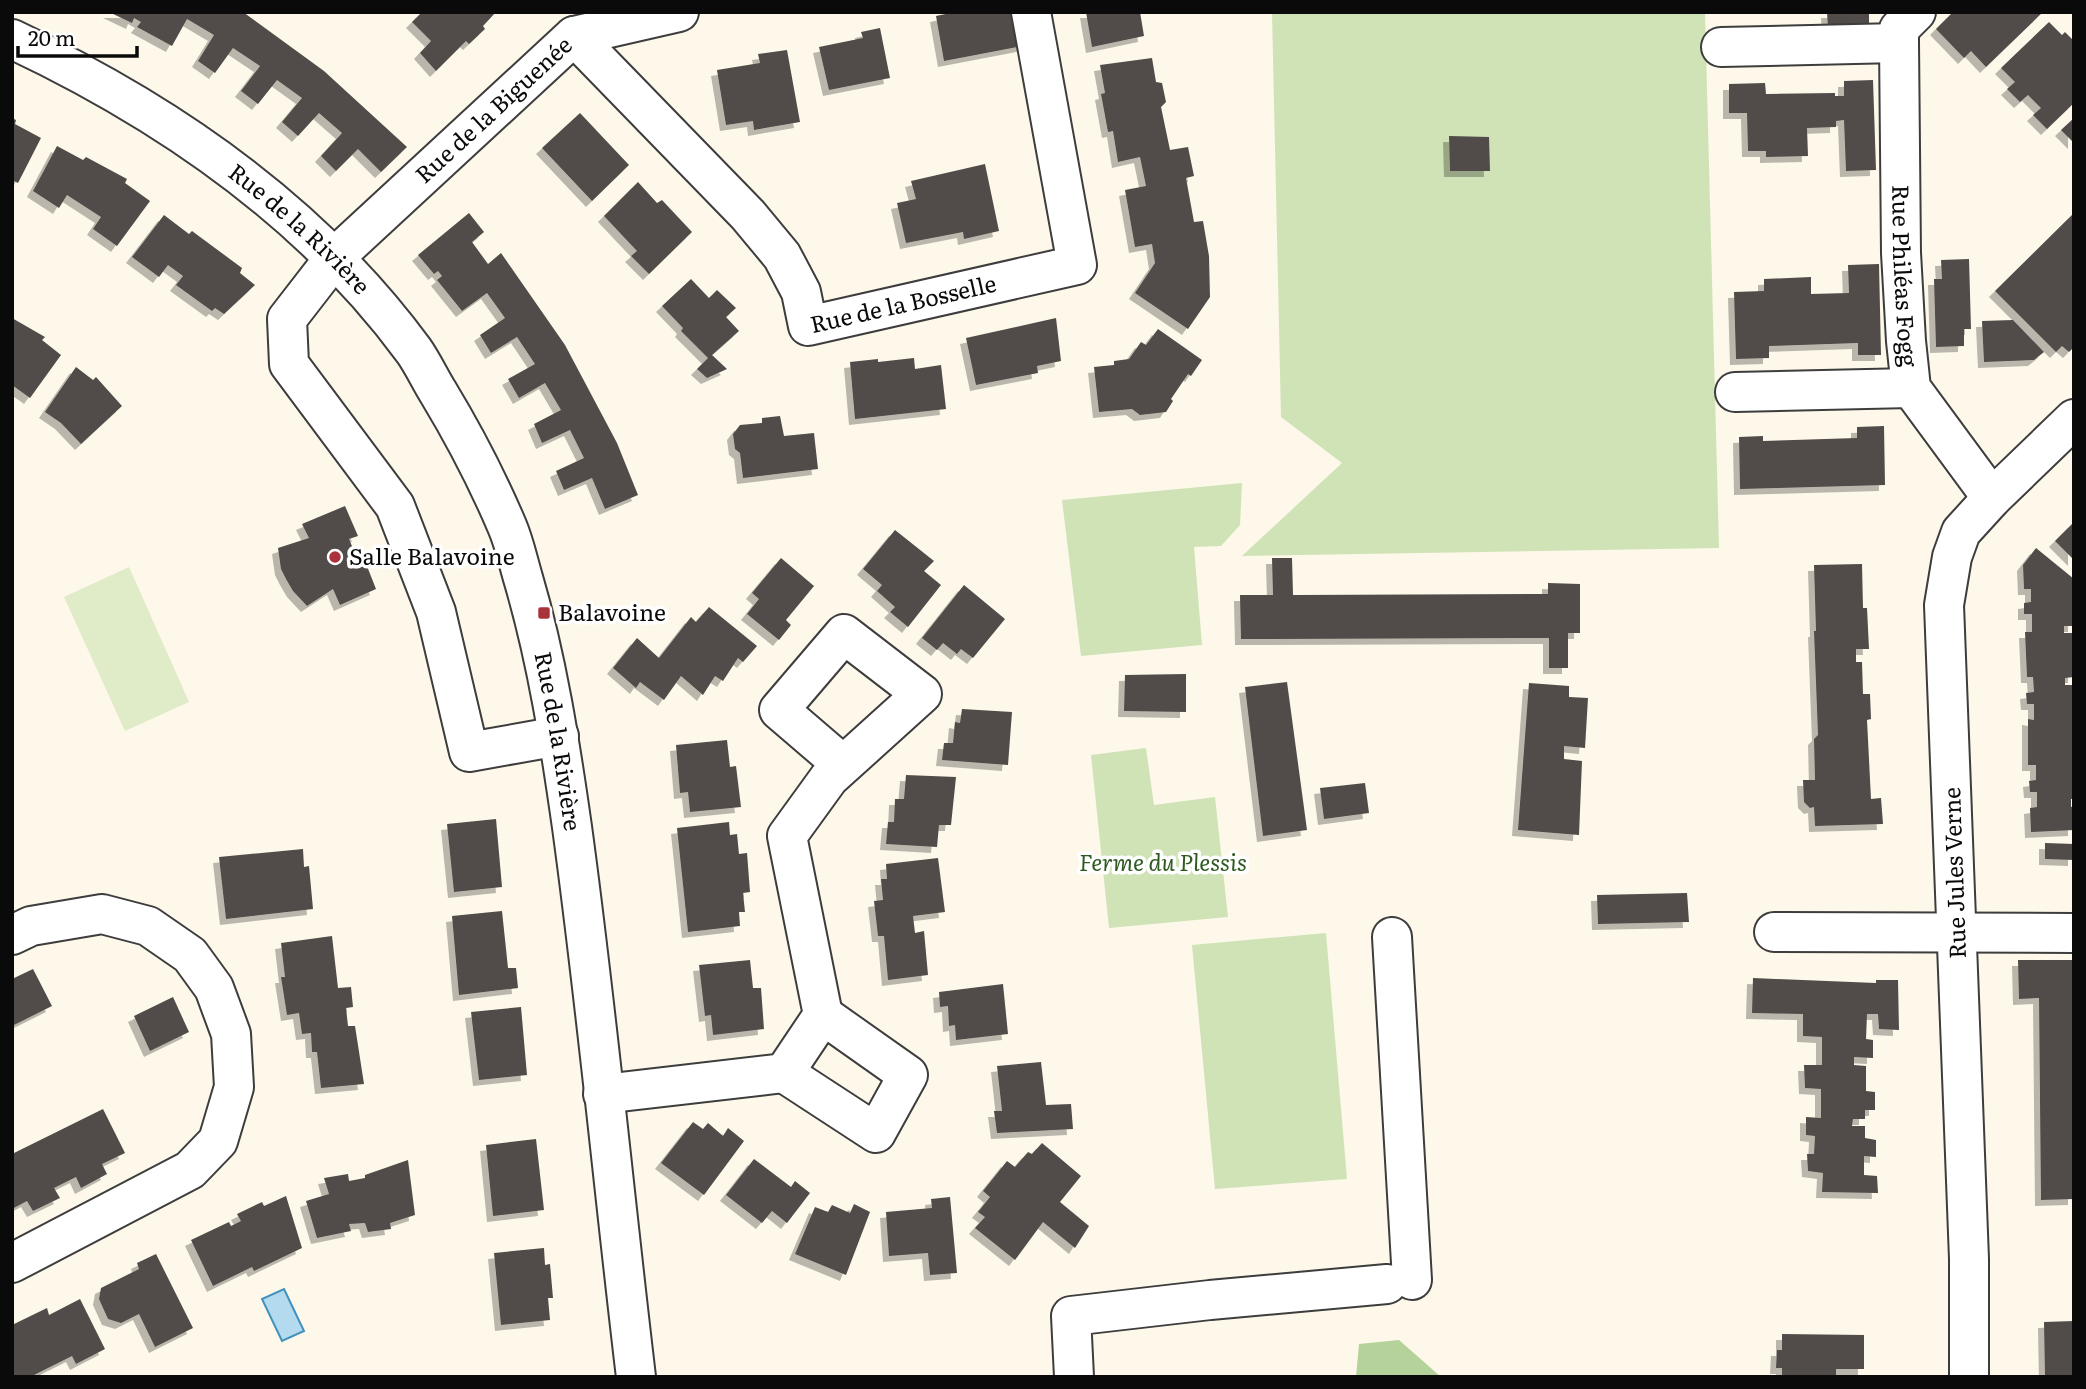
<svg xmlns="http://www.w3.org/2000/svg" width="2086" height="1389" font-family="Literata,serif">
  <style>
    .green { fill: #cfe3b7 }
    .forest { fill: #b4d299 }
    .pitch { fill: #e0ebc8 }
    .water { fill: #b4daef; stroke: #4291be; stroke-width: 2 }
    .building { fill: #514b48; filter: url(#shadow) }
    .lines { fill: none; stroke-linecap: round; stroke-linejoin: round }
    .minor-casing { stroke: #3d3d3d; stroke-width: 42 }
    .minor { stroke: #fff; stroke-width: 38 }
    .poi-dot { fill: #aa323c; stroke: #fff; stroke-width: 2.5 }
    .labels { text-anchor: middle; stroke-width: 7; stroke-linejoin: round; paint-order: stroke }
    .street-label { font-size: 23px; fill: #0a0a0a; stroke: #fff }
    .poi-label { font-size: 23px; fill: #0a0a0a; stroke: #fff; text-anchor: start }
    .park-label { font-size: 23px; font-style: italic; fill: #305a22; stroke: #fff }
  </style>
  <defs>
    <filter id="shadow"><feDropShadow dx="-6" dy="6" stdDeviation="0" flood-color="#0004"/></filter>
  </defs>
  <rect width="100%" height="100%" fill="#fdf8e9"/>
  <path class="green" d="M1272,12h433l14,536 -477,8 100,-93 -61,-46z
    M1242,483l-2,42 -19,21 -27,1 8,98 -121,11 -19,-156z
    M1146,748l8,57 61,-8 13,120 -119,11 -18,-173z
    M1326,933l21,246 -132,10 -23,-244z"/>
  <path class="forest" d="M1399,1340l42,37h-85l3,-33z"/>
  <path class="pitch" d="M129,567l60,135 -64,29 -61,-134z"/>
  <path class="water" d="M284,1289l20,42 -22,10 -20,-42z"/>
  <path class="building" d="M109,12h134l81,59 83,76 -26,25 -23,-23 -22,22 -15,-15 21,-23 -23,-20 -21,23 -16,-14 20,-24 -25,-18 -19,24 -17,-13 19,-25 -27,-18 -18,25 -17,-12 16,-26 -27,-16 -15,27 -35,-19 4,-5 -7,-4 -2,5z
    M422,12h74l-13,14 2,3 -16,15 -3,-3 -30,30 -16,-18 11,-12 -19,-19z
    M955,12h67l6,33 -84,16 -8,-45z
    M1086,12h54l4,24 -52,11z
    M1827,12h42v14l-41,2z
    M1953,12h90l-57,55 -15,-16 -7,7 -28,-29z
    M2049,22l13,13 3,-3 9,9v62l-27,26 -14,-14 8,-7 -13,-13 -8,7 -13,-13 8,-7 -14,-14z
    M880,28l10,50 -61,12 -10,-43 44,-9 -2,-6z
    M787,50l13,72 -46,8 -1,-9 -27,4 -9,-55 43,-7 -2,-9z
    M1152,58l4,24 6,1 4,19 -5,5 9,43 18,-3 6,29 -8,2 8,44 9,-1 6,35 1,41 -22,32 -53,-36 20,-30 -3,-19 -17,3 -10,-57 21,-4 -6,-29 -22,5 -5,-31 -5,1 -7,-38 4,-1 -5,-28z
    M1873,80l3,90 -30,1 -2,-51 -8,1v6l-29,1 1,28 -42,1v-6h-18l-1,-38h-18v-29l36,-1 1,11 69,-1v3h9v-15z
    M580,113l49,52 -37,36 -50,-53z
    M12,118l4,2 -1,4 26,14 -23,45 -6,-3z
    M2074,118v25l-13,-13z
    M1449,136l40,1 1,34h-40z
    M57,146l26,14 3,-3 41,22 -2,4 25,18 -33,45 -24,-17 8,-12 -34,-22 -8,13 -26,-17z
    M985,164l14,67 -35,8 -1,-7 -57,11 -9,-40 19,-4 -5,-18z
    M638,182l19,21 5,-3 30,32 -43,42 -18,-18 6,-5 -33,-35z
    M469,213l15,19 -12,10 16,22 13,-11 64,92 52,98 21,52 -33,14 -13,-31 -28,12 -8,-19 28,-13 -14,-28 -28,13 -8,-19 27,-14 -16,-27 -26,15 -11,-19 27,-15 -18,-27 -26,16 -11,-18 25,-17 -18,-25 -25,18 -25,-31 5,-4 -4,-5 -4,3 -16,-19z
    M2074,213v134l-5,5 -7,-6 -6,6 -61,-61z
    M164,215l25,19 3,-3 50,37 -2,5 15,12 -31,29 -9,-6 -3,3 -36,-26 7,-9 -15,-11 -9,12 -27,-20z
    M1969,259l2,70h-7v17l-28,1 -2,-68h8l-1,-19z
    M1879,264l2,91h-23v-12l-89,3v12l-33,1 -2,-67 30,-1v-12l47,-2v17l38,-1 -1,-28z
    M691,279l18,19 8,-8 19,18 -10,9 13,14 -27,24 15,14 -20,9 -10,-9 11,-11 -27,-27 2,-3 -21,-22z
    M12,318l33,19 -3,3 19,15 -31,43 -18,-13z
    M1056,318l5,43 -24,5 1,7 -62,12 -10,-47z
    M2013,320l31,32 -10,8 -50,2 -2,-41z
    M1158,329l44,31 -11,16 -3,-2 -17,25 2,2 -7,11 -26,3 -8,-6 -33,3 -5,-45 20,-2v-4l15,-2 12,-17 5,3z
    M914,358l1,11 26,-4 5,44 -91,10 -5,-57 28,-3v3z
    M76,367l17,13 3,-3 26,29 -41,38 -20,-21 -16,-11z
    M780,416l4,20 30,-3 4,36 -75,9 -3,-25 -5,-4 -2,-15 7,-9 22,-2v-5z
    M1884,426l1,59 -145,4 -1,-52 24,-1v5l94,-3v-11z
    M345,506l13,30 -9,3 8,19 6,-2 13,33 -36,16 -7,-16 -26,17 -14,-15 -7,-12 -5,-10 -3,-21 31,-10 -7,-14z
    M2074,522v38l-19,-19z
    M895,530l39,31 -10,10 17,14 -33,42 -18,-15 5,-5 -18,-16 5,-6 -19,-16z
    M2036,548l38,31v47h-10v7h10v44l-9,1v7h9v114h-3v8l3,-1v24l-43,2 -1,-24 7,-1v-15h-7l-1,-11 7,-1v-15h-8v-46l6,1v-16h-7l-1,-11 8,-1 -1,-15h-6l-2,-45h7v-18h-8v-11l7,-1v-13h-7l-1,-24z
    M781,558l33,28 -28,34 5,5 -12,15 -32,-26 12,-15 -7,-6z
    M1272,558h20l1,37 255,-1v-11l32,1v49h-12v35h-19v-30l-308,1 -1,-44h33z
    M1862,564l1,44h4l2,41h-13v13h6l1,32h7l1,25 -4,1 4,79 10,-1 2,26 -68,2 -1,-19 -4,1 -6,-6 -1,-22h12l-1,-41 4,-4 -4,-104h2l-2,-66z
    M964,585l41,34 -32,39 -12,-9 -4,5 -14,-11 -6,7 -15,-12z
    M709,607l48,39 -14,16 -5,-4 -15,23 -8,-5 -12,19 -22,-19 -17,24 -24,-18 -4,6 -23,-20 24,-30 22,20 32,-41 5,5z
    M1186,674v38l-62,-1 1,-36z
    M1287,682l20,148 -44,6 -18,-149z
    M1529,683l40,3v11l19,1 -3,50 -21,-2v13l18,2 -3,74 -61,-5z
    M962,709l50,3 -4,53 -66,-5 2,-17h9l2,-21 5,1z
    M727,740l3,27 6,-1 5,41 -51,5 -2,-20 -8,1 -4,-48z
    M906,775l50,2 -5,48h-12l-2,22 -51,-3 2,-22h6l1,-23h9z
    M1365,783l4,30 -45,6 -4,-31z
    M496,819l6,68 -48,5 -7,-68z
    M729,822l1,13 7,-1 2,20 8,-1 3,39 -7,1 2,19h-6l1,14 -52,6 -11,-104z
    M2045,843l29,1v16l-29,-1z
    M303,849l1,18 5,-1 4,43 -87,10 -7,-62z
    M938,858l7,54 -32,4 2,17 9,-2 4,44 -40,5 -4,-44h-6l-4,-35 9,-1 -2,-21h6l-1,-15z
    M1687,893l2,29 -91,2 -1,-29z
    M502,911l6,57h8l2,20 -59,7 -7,-79z
    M332,936l6,52 13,-1 2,20 -7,1 2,18h7l9,58 -43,4 -4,-36h-5l-1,-19 -9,1 -3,-21 -12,2 -6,-38h4l-4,-34z
    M750,960l3,28h8l3,41 -51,6 -2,-20 -6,1 -6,-51z
    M2018,960h56v239l-33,1 -2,-202 -20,1z
    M33,969l19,37 -40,20v-47z
    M1753,978l123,5v-3h22l1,50 -20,-1 -1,-15h-11l-1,25 7,1v18l-19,-1v8l12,1v25l9,1v18h-10v9h-12l-1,7h13v12l11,2v17l-12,-1v19l13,1 1,17 -56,-1 1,-19 -15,-2 -1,-17h7l1,-18 -9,-1v-18l15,1v-29l-16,-1 -1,-23h18v-28l-19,-1v-22l-51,-1z
    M1003,984l5,50 -52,6 -1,-15 -6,1 -1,-20 -8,1 -1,-15z
    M173,997l16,35 -39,19 -16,-35z
    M521,1007l6,68 -48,5 -8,-68z
    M1041,1062l5,43 25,-1 2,25 -76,4 -3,-22h8l-5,-45z
    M103,1109l22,44 -23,11 5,10 -26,14 -5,-11 -22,11 6,10 -27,13 -6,-10 -15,8v-55z
    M693,1122l10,7 5,-6 15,13 5,-8 16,13 -40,54 -43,-32z
    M536,1139l8,71 -51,6 -7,-71z
    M1042,1143l39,33 -21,26 29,24 -14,22 -32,-26 -28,38 -40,-32 10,-11 -7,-5 12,-15 -7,-6 24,-30 8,6 13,-15 4,2z
    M754,1159l37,28 4,-6 15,12 -23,30 -15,-12 -10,12 -36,-28z
    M408,1160l7,55 -25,8 1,6 -23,3 -3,-9 -16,1 2,7 -34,7 -11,-37 23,-7 -5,-16 24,-4 1,7 16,-3v-3z
    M286,1196l16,52 -48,23 -2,-4 -39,19 -22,-46 38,-18 2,4 10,-5 -4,-7 25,-12 2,4z
    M950,1197l7,76 -27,2 -2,-22 -39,3 -3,-44 46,-4 -1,-9z
    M854,1204l16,8 -24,63 -51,-21 20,-47 13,5 4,-7 18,8z
    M544,1248l1,17 5,-1 3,34h-5l2,22 -49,5 -7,-72z
    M156,1254l37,74 -38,19 -16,-33 -18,9 -13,-4 -9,-20 2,-11 38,-19 -2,-6z
    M80,1299l25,50 -29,15 -4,-8 -42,21h-16l-2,-52 35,-17 2,7z
    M2074,1321v56h-29l-1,-55z
    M1782,1334l82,1v34h-28v8h-54v-9h-6l1,-18h5z"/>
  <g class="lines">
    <defs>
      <g id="minor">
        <path id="s1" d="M1916,12l-17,17v14l2,210 5,88 5,47 81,110"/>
        <path id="s2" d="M574,36l174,179 34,41 19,36 7,34 269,-61 -46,-253"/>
        <path id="s3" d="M12,39c155,73 300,173 402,312 9,13 16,28 24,41 26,43 49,87 69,134 7,16 11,35 16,52 24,81 37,165 49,249 25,182 42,367 64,550"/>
        <path d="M1721,47l178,-4"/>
        <path d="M1735,392l176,-4"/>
        <path id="s4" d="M559,736l-90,16 -33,-140 -41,-106 -106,-142 -2,-45 48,-62 239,-221 105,-24"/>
        <path d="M1774,932l300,1"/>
        <path d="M12,935l19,-9 71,-12 46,12 42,29 24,33 17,46 3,53 -16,54 -28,29 -178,93"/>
        <path d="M1392,937l20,343"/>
        <path d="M784,1073l92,60 32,-58 -85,-60"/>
        <path d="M603,1094l181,-21 39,-58 -36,-179 42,-58 93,-84 -78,-60 -65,76 64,55"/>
        <path d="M1074,1377l-3,-61 139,-16 177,-16"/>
        <path d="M1969,1377v-118l-25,-654 8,-48 9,-25 31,-34 82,-79"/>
      </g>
    </defs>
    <use href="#minor" class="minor-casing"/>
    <use href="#minor" class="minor"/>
  </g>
  <g class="poi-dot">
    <circle cx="335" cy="557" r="7"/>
    <rect x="537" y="606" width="14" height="14" rx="3.5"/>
  </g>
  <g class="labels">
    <g class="street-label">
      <text dy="8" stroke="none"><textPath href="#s4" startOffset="866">Rue de la Biguenée</textPath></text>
      <text dy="8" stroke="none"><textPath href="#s3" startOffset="346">Rue de la Rivière</textPath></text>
      <text dy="8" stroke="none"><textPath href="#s1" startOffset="271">Rue Philéas Fogg</textPath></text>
      <text dy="8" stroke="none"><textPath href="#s2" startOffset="476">Rue de la Bosselle</textPath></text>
      <text dy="8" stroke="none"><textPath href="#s3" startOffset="934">Rue de la Rivière</textPath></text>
      <text transform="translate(1955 873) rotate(-92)" y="8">Rue Jules Verne</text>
    </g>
    <g class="poi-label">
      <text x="349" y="565">Salle Balavoine</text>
      <text x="558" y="621">Balavoine</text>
    </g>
    <g class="park-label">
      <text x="1163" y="871">Ferme du Plessis</text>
    </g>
  </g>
  <rect width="2086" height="1389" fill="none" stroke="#0a0a0a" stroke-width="28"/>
  <path d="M18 46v10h119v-10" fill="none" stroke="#0a0a0a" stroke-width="3.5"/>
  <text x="28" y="46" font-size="21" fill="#0a0a0a" stroke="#ffffff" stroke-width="5" paint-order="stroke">20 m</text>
</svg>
